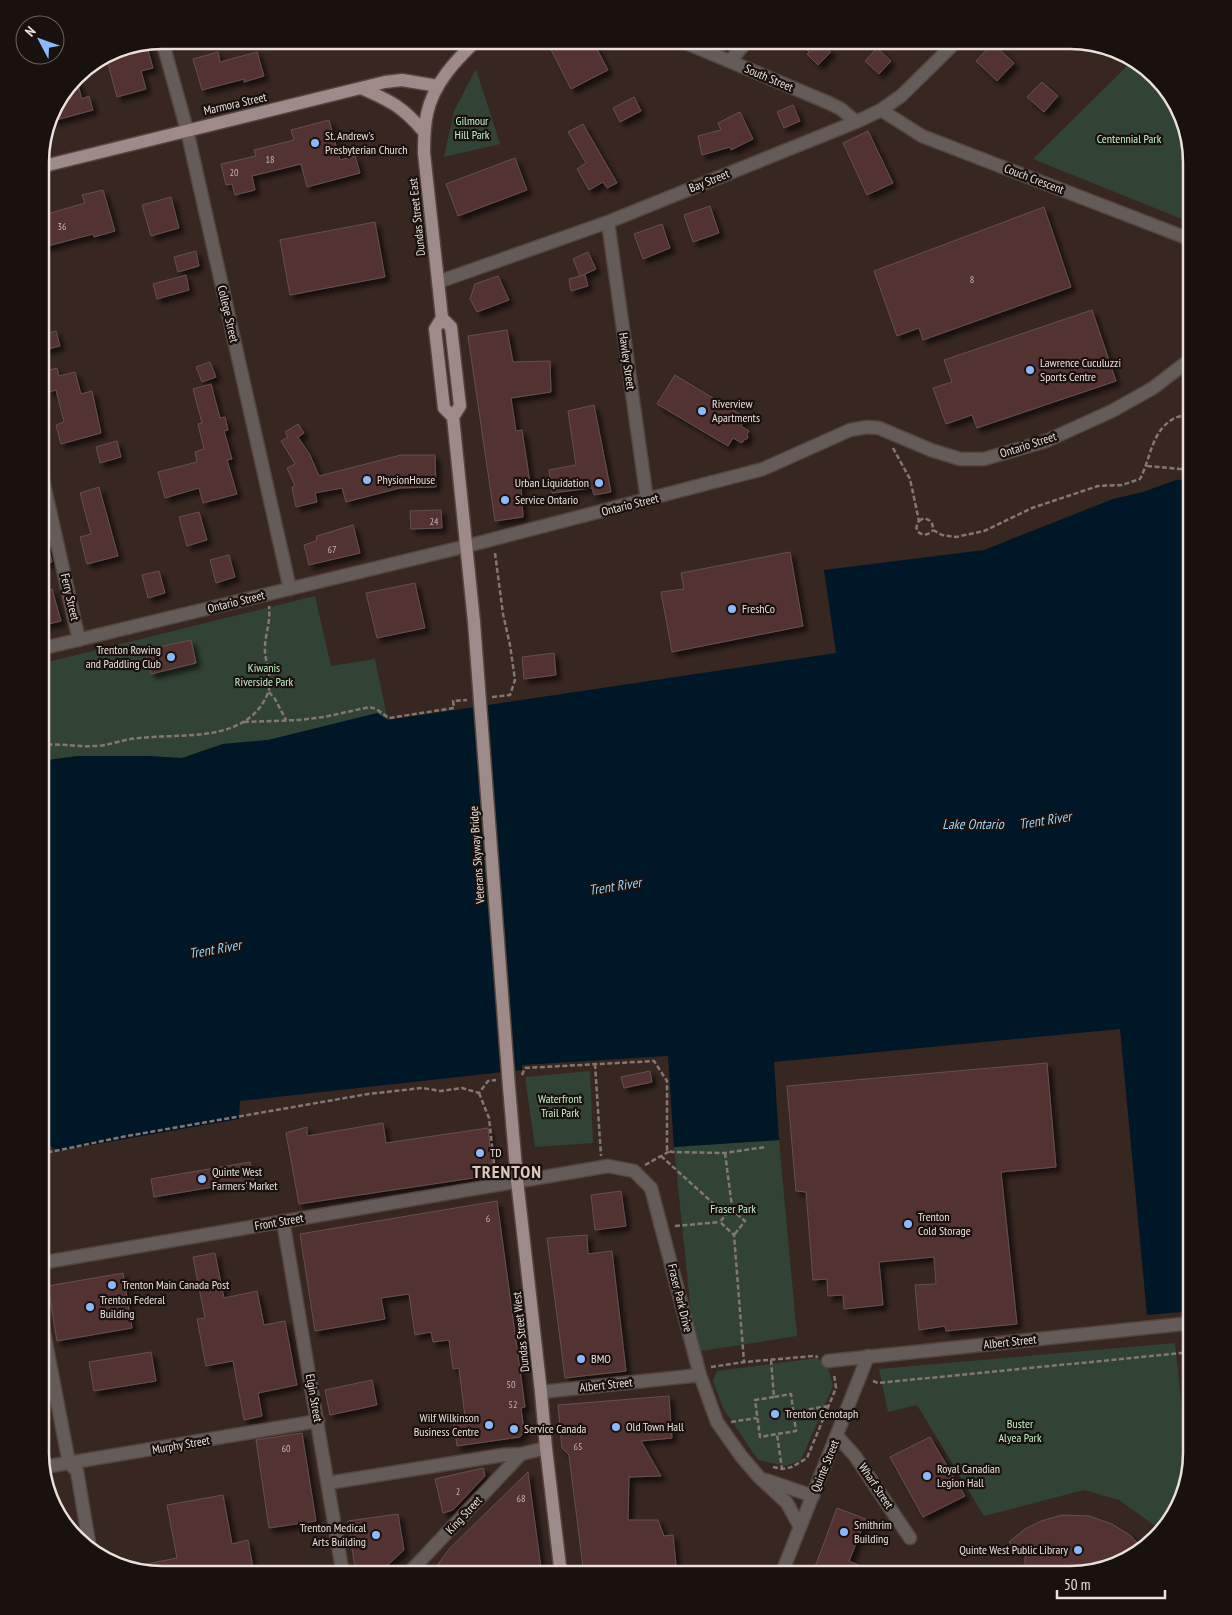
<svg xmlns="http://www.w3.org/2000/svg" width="1232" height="1615" font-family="'PT Sans Narrow',sans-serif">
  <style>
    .green { fill: #314334 }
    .water { fill: #001727 }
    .building { fill: #523230; stroke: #65514f; filter: url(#shadow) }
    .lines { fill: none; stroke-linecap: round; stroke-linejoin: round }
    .minor-casing { stroke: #54453e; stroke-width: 15 }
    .major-casing { stroke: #54453e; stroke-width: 15 }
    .path { stroke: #847771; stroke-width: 2.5; stroke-dasharray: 5 2.5; stroke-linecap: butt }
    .minor { stroke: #655c5a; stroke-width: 12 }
    .major { stroke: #9e8b89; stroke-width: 12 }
    .major-bridge-casing { stroke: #54453e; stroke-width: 15; stroke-linecap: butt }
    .major-bridge { stroke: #9e8b89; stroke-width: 12 }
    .poi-dot { fill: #8abafc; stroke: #19110e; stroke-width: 2 }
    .labels { text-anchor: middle; stroke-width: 4.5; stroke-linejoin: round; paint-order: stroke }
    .number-label { font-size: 10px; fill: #c5b4b1 }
    .street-label { font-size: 12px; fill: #ebe0dc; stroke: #19110e }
    .park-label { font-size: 12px; fill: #c0f3c8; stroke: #19110e }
    .poi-label { font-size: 12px; fill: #ebe0dc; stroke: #19110e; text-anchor: start }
    .water-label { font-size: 14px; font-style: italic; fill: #98d1f5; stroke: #19110e }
    .district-label { font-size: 18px; font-weight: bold; letter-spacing: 1px; fill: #ddc7be; stroke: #19110e }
    .rim { fill: none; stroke: #ebe0dc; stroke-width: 2.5 }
  </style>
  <defs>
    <filter id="shadow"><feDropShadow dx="4.5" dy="4.5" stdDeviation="2.5" flood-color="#0009"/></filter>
  </defs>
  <rect width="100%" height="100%" fill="#372720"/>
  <path class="green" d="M1134,59l38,36 20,67v61l-159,-64z
    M476,69l24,75 -56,13 10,-46z
    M315,596l16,70 44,-7 13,62 -120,19 -45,4 -41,14 -34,-2h-70l-38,5v-97z
    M590,1071l3,72 -58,4 -10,-70z
    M779,1140l18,196 -102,16 -21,-205z
    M1175,1343l13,126 -12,45 -15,16 -42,-30 -35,-10 -100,26 -67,-111 -29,7 -9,-43z
    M817,1358l11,10 5,18 -32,74 -15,6 -28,-6 -35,-52 -10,-27 4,-10z"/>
  <path class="water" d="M1192,479v832l-45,4 -27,-286 -346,33 5,78 -105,7 -6,-91 -146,9v5l-282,31 -1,18 -182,32 -17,-13v-377l38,-5h70l34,2 41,-14 45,-4 109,-27 11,7 448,-67 -12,-83 160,-20 129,-51 30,-7 33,-12z"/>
  <path class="building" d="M546,40h46l16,30 -37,19z
    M796,40h22l13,12 -13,13 -11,-11 2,-2z
    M993,43l21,20 -17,18 -21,-20z
    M147,47l6,21 -12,3 5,18 -29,8 -11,-41z
    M877,48l14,13 -12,13 -14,-13z
    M218,52l2,10 37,-10 7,24 -20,6v-3l-42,11 -9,-31z
    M76,78l6,21 7,-3 4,14 -44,12 3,-14z
    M1042,82l16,14 -14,16 -17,-15z
    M634,97l7,14 -21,11 -7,-14z
    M793,105l7,16 -16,7 -7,-16z
    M740,112l13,27 -22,11 -1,-3 -28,8 -4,-19 23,-6 -3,-7z
    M329,120l11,40 15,-4 5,17 -53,14 -6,-23 -49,12 3,14 -20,5 -3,-11 -6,1 -5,-21 35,-8 -2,-6 40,-10 -3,-10z
    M583,124l34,59 -10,5 -4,-6 -14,8 -12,-21 9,-6 -18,-31z
    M868,131l25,52 -26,12 -24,-52z
    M515,158l12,32 -69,26 -12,-32z
    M103,190l12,41 -21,6 -1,-3 -53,14v-32l45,-13 -3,-8z
    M171,197l8,31 -28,8 -9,-31z
    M710,206l9,27 -26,9 -9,-27z
    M1044,207l27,80 -148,53 -4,-12 -22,8 -23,-65z
    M375,222l10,55 -95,18 -10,-55z
    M662,224l8,24 -27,11 -9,-25z
    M196,251l3,15 -21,6 -4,-15z
    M588,252l8,17 -15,7 4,-1 3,11 -17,5 -2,-12 11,-3 -7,-17z
    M186,275l3,15 -32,9 -4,-15z
    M498,276l11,24 -32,12 -7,-13 5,-15z
    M1092,310l24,71 -139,47 -5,-13 -26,9 -13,-36 19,-6 -8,-22z
    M507,330l6,32 37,-1 1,31 -40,6 5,33 6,-1 8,53 -9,2 2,32 -28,4 -27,-185z
    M56,331l4,15 -20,5v-16z
    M210,362l6,15 -14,5 -6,-15z
    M57,368l2,8 16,-4 6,22 11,-3 9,42 -40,11 -5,-19 8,-3 -8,-32 -7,2 -6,-20z
    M675,375l71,43 -5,8 8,5 -2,3 1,4 -4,2 -2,3 -9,-5 -5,8 -71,-42z
    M211,384l9,34 5,-1 3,13 -4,1 8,28 -5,1 10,34 -34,9 -4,-15 -34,10 -7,-26 39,-10 -2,-10 9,-3 -6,-25 4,-1 -9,-34z
    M594,405l17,87 -17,3 -2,-7 -40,5 -3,-23 27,-5 -8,-54z
    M298,424l6,9 -6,4 12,18 9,21 82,-21h34l1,32 -36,1 -54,14 -4,-14 -27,5 2,9 -21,5 -4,-20 3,-1 -8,-18 8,-4 -14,-23 7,-4 -3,-5z
    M117,441l4,16 -21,6 -4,-16z
    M99,487l19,69 -31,8 -7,-27 11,-3 -11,-41z
    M441,510l1,18 -31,1 -1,-18z
    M199,512l8,28 -20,6 -8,-29z
    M353,525l7,28 -51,12 -5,-20 12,-4 1,-5z
    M40,531h4l8,31 -12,3z
    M790,552l13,74 -131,26 -11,-60 23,-3 -3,-16z
    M229,555l6,22 -19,6 -6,-23z
    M159,571l6,22 -17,5 -6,-23z
    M415,583l10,45 -48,10 -11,-45z
    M52,589l9,32 -21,5v-34z
    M191,640l5,23 -45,11 -6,-24z
    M554,653l2,22 -32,4 -2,-22z
    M1047,1063l9,104 -55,5 16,152 -71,7 -1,-5 -26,4 -4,-45 21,-1 -2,-27 -55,5 4,43 -39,4 -1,-14 -15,1 -1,-17 -14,1 -7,-88 -10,-1 -9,-105z
    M650,1071l2,11 -28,6 -3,-11z
    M383,1123l3,20 102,-15 5,47 -194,29 -13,-71 21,-6v9z
    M250,1162l4,18 -100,17 -3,-18z
    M621,1191l5,35 -31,4 -4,-35z
    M497,1201l28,206 -4,1 3,23 -4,6 -63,9 -4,-27 12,-2 -6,-49 -6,1 -4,-29 -16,2 -2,-10 -16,3 -6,-41 -28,4 4,21 -70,12 -15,-97z
    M587,1235l1,19 24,-3 14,120 -61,7 -18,-140z
    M215,1253l9,45 33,-7 7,34 21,-4 12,64 -39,8 4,23 -18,4 -11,-59 -27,5 -9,-47 8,-1 -12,-61z
    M123,1273l9,55 -75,13 -9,-55z
    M151,1352l5,29 -62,10 -5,-29z
    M372,1380l5,25 -47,10 -5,-25z
    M669,1396l3,42 -31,3 20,35 -32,1 -1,43h30l6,16 9,-1 4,40h-93l-15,-120 -7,-7 -4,-43z
    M302,1433l14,88 -47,7 -13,-88z
    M930,1437l35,59 -42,21 -33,-60z
    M483,1468l2,8 -32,34 -10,3 -8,-34z
    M528,1472l14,103h-112l20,-27z
    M223,1495l9,49 16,-4 6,33 -10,2h-82l-30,-8 45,-9 -10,-53z
    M837,1508l29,11 -17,42 33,14h-70z
    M398,1514l6,36 -27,25h-21l-8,-54z
    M1062,1515l27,1 23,8 18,11 13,14 -6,6 -67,20h-42l-3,-10v-9l-16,-14 16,-13 16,-8z"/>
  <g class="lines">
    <defs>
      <path id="minor" d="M162,40l25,90 103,459
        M679,40l150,63 12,6 15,13
        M730,61l18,-21
        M881,110l41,26 270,104
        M608,222l39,278
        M438,282l170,-60 248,-100 25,-12 20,-14 57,-56
        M40,467l39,173
        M40,649l427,-103 296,-77 87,-39 17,-3 12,1 52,22 29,9h24l62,-18 66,-30 41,-23 39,-30
        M283,1221l60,354
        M40,1263l568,-97 26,5 17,17 49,187 17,47 24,34 18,21 28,26 13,24
        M40,1312l29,151 8,8 13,78
        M828,1361l364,-38
        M541,1392l159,-17
        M837,1436l18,20 55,82
        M44,1467l274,-46
        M766,1480l47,16
        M328,1483l175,-28 18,-1 25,-6
        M407,1575l114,-121
        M781,1575l87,-219"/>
      <path id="major" d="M361,88c30,13 42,19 63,44
        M40,167l345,-85 17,-2 36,6
        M442,318l-7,11 9,79 9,9 21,205
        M453,417l7,-11 -9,-79 -9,-9 -18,-165c0,-13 0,-26 3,-39 6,-30 29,-54 50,-74
        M509,1087l8,93 24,212 5,56 15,127"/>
    </defs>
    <use href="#minor" class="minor-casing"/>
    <use href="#major" class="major-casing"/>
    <path class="path" d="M893,448l17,31 9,42c-8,11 6,19 14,9
      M1147,466l34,3 11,-3
      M919,521l5,-3c7,2 9,5 9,12
      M933,530l9,5 14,2 28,-6 48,-23 66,-22 24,-1 18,-6c11,-21 11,-47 33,-60 5,-3 13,-4 19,-5
      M269,692l6,7 11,21
      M492,697l18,-2 5,-15 -5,-35 -7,-31 -8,-61
      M244,722l55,-2 25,-3 46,-10 6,2 13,9 65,-10 -1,-7 14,-1
      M40,745c19,-2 35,2 54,1 15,0 29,-7 45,-8 44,-5 108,6 129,-45 5,-14 -2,-28 -3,-41 -1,-15 6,-29 4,-46
      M595,1064l6,92
      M522,1075l3,-7 129,-7 13,20v69l5,2 53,1 40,-6
      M479,1093l10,25 6,55
      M725,1153l7,54 -12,15 14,13 10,127
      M40,1154l87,-18 241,-42 54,-6 19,3 21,-3 17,5 9,-12 8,-1
      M661,1156l65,59
      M645,1165l25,-14
      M731,1209l14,12 -11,14
      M675,1226l45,-4
      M771,1360l3,37 17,-3 5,37 -19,3 5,35
      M711,1367l33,-5 70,-6 4,1
      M873,1381l5,2 314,-31
      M774,1397l-19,3 5,37 17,-3
      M794,1412l34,-6
      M731,1422l26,-4
      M773,1467l9,2 10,-2 15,-9 29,-70 -2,-14"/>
    <use href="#minor" class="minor"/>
    <use href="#major" class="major"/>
    <defs>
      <path id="major-bridge" d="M474,622l35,465"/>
    </defs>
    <use href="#major-bridge" class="major-bridge-casing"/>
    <use href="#major-bridge" class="major-bridge"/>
  </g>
  <g class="poi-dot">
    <circle cx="315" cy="143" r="5"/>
    <circle cx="1030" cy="370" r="5"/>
    <circle cx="702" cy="411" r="5"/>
    <circle cx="367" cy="480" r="5"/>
    <circle cx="599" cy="483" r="5"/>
    <circle cx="505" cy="500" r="5"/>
    <circle cx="732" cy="609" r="5"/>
    <circle cx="171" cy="657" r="5"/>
    <circle cx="480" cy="1153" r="5"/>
    <circle cx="202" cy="1179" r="5"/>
    <circle cx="908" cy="1224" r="5"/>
    <circle cx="112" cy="1285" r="5"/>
    <circle cx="90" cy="1307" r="5"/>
    <circle cx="581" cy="1359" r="5"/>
    <circle cx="775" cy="1414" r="5"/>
    <circle cx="489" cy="1425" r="5"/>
    <circle cx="616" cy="1427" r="5"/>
    <circle cx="514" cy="1429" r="5"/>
    <circle cx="927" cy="1476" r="5"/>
    <circle cx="844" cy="1532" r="5"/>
    <circle cx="376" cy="1535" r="5"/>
    <circle cx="1078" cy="1550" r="5"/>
  </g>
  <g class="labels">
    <g class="number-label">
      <text x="270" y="163">18</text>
      <text x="234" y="176">20</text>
      <text x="62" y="230">36</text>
      <text x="972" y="283">8</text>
      <text x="434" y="525">24</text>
      <text x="332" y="553">67</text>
      <text x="488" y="1222">6</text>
      <text x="511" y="1388">50</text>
      <text x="513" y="1408">52</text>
      <text x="578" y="1450">65</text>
      <text x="286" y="1452">60</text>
      <text x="458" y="1495">2</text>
      <text x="521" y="1502">68</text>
    </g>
    <g class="street-label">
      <text transform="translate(769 78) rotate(23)" y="4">South Street</text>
      <text transform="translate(235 104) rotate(-13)" y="4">Marmora Street</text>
      <text transform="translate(1034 179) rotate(21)" y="4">Couch Crescent</text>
      <text transform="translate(709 181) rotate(-22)" y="4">Bay Street</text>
      <text transform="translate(417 217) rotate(-96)" y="4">Dundas Street East</text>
      <text transform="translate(228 314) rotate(77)" y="4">College Street</text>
      <text transform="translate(627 361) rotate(82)" y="4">Hawley Street</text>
      <text transform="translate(1028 445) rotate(-18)" y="4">Ontario Street</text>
      <text transform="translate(630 505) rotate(-14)" y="4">Ontario Street</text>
      <text transform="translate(70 597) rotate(77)" y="4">Ferry Street</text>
      <text transform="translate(236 602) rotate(-14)" y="4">Ontario Street</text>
      <text transform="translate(477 855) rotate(-94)" y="4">Veterans Skyway Bridge</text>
      <text transform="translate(279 1222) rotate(-10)" y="4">Front Street</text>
      <text transform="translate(680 1298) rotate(76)" y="4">Fraser Park Drive</text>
      <text transform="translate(521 1332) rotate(-96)" y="4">Dundas Street West</text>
      <text transform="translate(1010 1342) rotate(-6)" y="4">Albert Street</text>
      <text transform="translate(606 1385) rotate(-6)" y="4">Albert Street</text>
      <text transform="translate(314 1398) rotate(80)" y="4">Elgin Street</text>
      <text transform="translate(181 1445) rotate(-10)" y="4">Murphy Street</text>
      <text transform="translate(825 1466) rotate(-68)" y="4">Quinte Street</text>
      <text transform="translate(876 1486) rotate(56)" y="4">Wharf Street</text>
      <text transform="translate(464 1515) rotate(-47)" y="4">King Street</text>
    </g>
    <g class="park-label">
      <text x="472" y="125">Gilmour<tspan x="472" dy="14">Hill Park</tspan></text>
      <text x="1129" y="143">Centennial Park</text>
      <text x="264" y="672">Kiwanis<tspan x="264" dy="14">Riverside Park</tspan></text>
      <text x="560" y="1103">Waterfront<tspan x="560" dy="14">Trail Park</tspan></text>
      <text x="733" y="1213">Fraser Park</text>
      <text x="1020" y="1428">Buster<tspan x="1020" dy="14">Alyea Park</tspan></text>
    </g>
    <g class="poi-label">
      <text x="325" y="140">St. Andrew's<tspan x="325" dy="14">Presbyterian Church</tspan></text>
      <text x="1040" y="367">Lawrence Cuculuzzi<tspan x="1040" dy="14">Sports Centre</tspan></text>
      <text x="712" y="408">Riverview<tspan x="712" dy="14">Apartments</tspan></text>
      <text x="377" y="484">PhysionHouse</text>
      <text x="589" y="487" text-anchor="end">Urban Liquidation</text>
      <text x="515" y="504">Service Ontario</text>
      <text x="742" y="613">FreshCo</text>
      <text x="161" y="654" text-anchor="end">Trenton Rowing<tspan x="161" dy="14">and Paddling Club</tspan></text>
      <text x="490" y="1157">TD</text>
      <text x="212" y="1176">Quinte West<tspan x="212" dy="14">Farmers' Market</tspan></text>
      <text x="918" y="1221">Trenton<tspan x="918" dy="14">Cold Storage</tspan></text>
      <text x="122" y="1289">Trenton Main Canada Post</text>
      <text x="100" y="1304">Trenton Federal<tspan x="100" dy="14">Building</tspan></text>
      <text x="591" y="1363">BMO</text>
      <text x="785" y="1418">Trenton Cenotaph</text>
      <text x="479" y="1422" text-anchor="end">Wilf Wilkinson<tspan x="479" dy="14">Business Centre</tspan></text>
      <text x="626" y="1431">Old Town Hall</text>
      <text x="524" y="1433">Service Canada</text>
      <text x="937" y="1473">Royal Canadian<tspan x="937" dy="14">Legion Hall</tspan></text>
      <text x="854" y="1529">Smithrim<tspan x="854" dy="14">Building</tspan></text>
      <text x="366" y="1532" text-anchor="end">Trenton Medical<tspan x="366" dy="14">Arts Building</tspan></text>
      <text x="1068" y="1554" text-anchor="end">Quinte West Public Library</text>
    </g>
    <g class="water-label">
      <text transform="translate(1045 820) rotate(-9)" y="5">Trent River</text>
      <text x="973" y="829">Lake Ontario</text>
      <text transform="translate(615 886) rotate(-9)" y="5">Trent River</text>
      <text transform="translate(215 949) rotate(-10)" y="5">Trent River</text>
    </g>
    <g class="district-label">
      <text x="507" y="1178">TRENTON</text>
    </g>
  </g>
  <path d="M0 0H1232V1615H0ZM162 49H1070A113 113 0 0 1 1183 162V1453A113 113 0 0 1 1070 1566H162A113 113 0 0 1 49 1453V162A113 113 0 0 1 162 49Z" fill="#19110e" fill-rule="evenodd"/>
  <path class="rim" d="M162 49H1070A113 113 0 0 1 1183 162V1453A113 113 0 0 1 1070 1566H162A113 113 0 0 1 49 1453V162A113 113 0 0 1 162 49Z"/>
  <g transform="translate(40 40) rotate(311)"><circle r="24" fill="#19110e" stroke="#6d6460"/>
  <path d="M0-4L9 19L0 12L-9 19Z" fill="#8abafc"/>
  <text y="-8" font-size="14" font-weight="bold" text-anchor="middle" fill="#ebe0dc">N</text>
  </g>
  <path d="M1057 1590v8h108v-8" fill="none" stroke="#ebe0dc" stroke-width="2.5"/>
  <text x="1064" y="1590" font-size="15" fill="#ebe0dc" stroke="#19110e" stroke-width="4" paint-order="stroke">50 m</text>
</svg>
